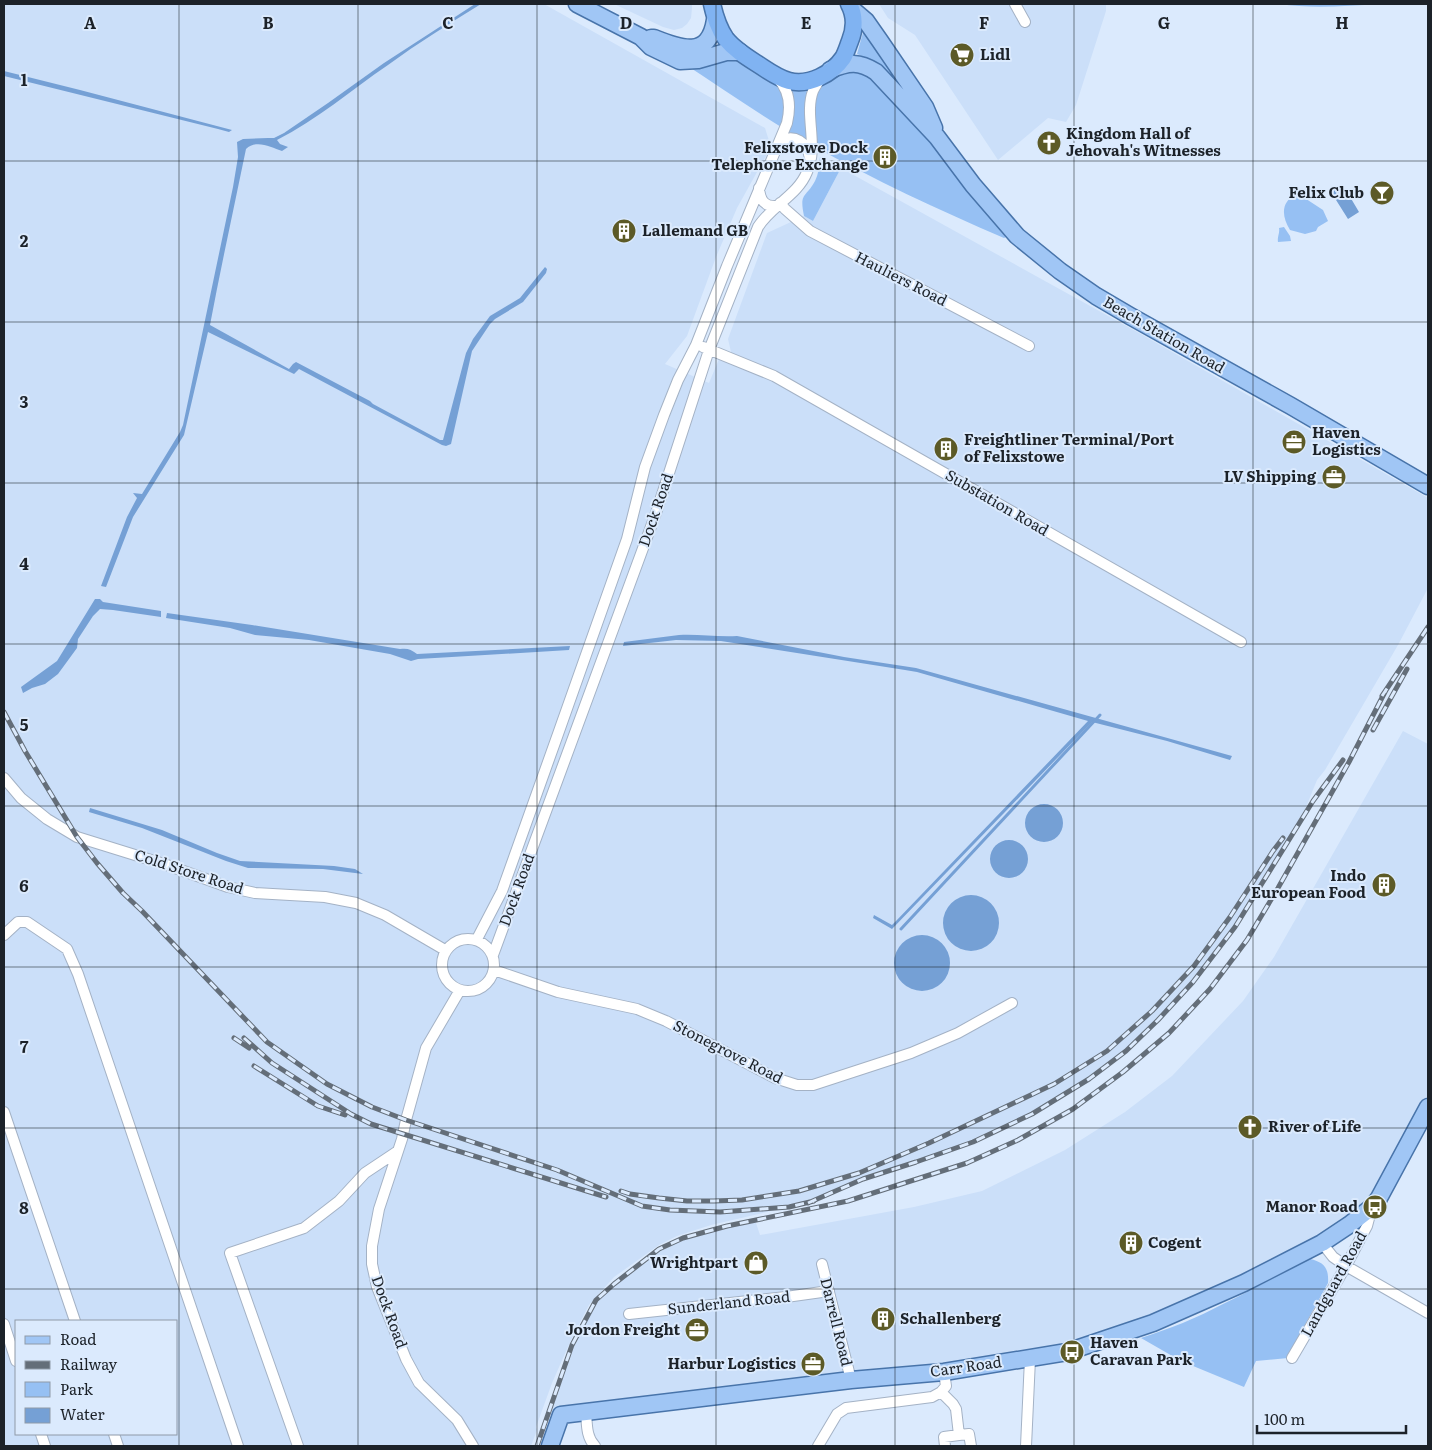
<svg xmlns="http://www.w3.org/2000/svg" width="1432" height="1450" font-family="Literata,serif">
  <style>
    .built { fill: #cbdff9; fill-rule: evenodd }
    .green { fill: #96c0f3 }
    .water { fill: #75a0d5 }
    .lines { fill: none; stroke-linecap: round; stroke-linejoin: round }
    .stream { stroke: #75a0d5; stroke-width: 3 }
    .minor-casing { stroke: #a4b2c5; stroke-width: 12 }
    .primary-casing { stroke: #4874aa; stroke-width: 19 }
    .trunk-casing { stroke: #4874aa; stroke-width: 19 }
    .minor { stroke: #fff; stroke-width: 10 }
    .primary { stroke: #a0c6f5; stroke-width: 16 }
    .trunk { stroke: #80b3f2; stroke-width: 16 }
    .rail-casing { stroke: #646e79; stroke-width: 5 }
    .rail { stroke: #dbeafd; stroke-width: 3; stroke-dasharray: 9; stroke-linecap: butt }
    .grid { fill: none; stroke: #1c2229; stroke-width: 1; stroke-opacity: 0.55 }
    .labels { text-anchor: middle; stroke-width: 4; stroke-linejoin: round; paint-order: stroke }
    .poi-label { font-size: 15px; font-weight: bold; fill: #1c2229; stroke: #dbeafd; text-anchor: start }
    .street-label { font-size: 15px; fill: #1c2229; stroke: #dbeafd }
    .grid-label { font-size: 16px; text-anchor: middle; font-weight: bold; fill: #1c2229; stroke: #dbeafd; stroke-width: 4; stroke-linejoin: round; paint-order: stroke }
  </style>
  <rect width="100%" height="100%" fill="#dbeafd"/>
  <path class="built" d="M4,4h540l221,124 6,19 -34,61 -21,49 -29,79 -22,28 44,19 10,-24 19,5 -7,-12 -3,-13 39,-106 37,-17 9,5 28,-53 298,165 289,165v90l-30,57 -73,125 -8,10 -13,32 -22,40 -47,75 -42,55 -35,38 -32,31 -37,28 -57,35 -59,28 -57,20 -53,17 -49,22 -103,24 -34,11 -18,9 -45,32 -25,28 -18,35 -19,43 -16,44 1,3 -6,16h-527zM16,1321h160v113h-160z
    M614,4h78v4l-1,10 -4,6 -5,4 -8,2 -11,-3z
    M879,4h227v7l-30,94 -10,17 -18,-4 -50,42 -83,-125 -27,-17z
    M1403,731l25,13v351l-60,107 -22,17 -53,30 -34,18 -106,49 -62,21 -57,15 -90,20 -396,43 24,-70 24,-45 36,-31 27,-20 11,-6 13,-5 72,-18 5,15 154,-28 68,-16 83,-41 60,-38 47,-36 71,-75 31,-44z"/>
  <path class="green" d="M1279,4h100c-33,2 -67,5 -100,0z
    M864,29l48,71 -37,-38 -18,-8z
    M726,52l64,29 74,-16 150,168 -10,5c-65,-28 -130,-58 -192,-93 -46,-25 -88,-56 -132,-84z
    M820,157l21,11 -28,53 -9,-5c-5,-24 2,-18 11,-35 4,-8 4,-15 5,-24z
    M1297,193l26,17 5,11 -10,6 -2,4 -11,3 -15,-4c-9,-15 -9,-28 7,-37z
    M1284,227l6,9 1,5 -13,1c-1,-5 2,-9 1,-14z
    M1310,1259c14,3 19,9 18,24l-39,71 -1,4 -32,3 -12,26 -63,-26 -40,-23c28,-9 56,-20 82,-34 29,-14 57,-30 87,-45z"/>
  <path class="water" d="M475,4h6c-31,19 -63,39 -93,61 -37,25 -71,55 -111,75l3,4 8,3 -6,4c-11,-4 -26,-12 -36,-2 -12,59 -25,117 -36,176l79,44 4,-5 3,-2 74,39 3,3 67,36h3l23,-87 7,-14 17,-23 30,-18 4,-5 21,-26 2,2 -1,4 -23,29 -28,17 -5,5 -18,27 -21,93 -5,2 -4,-1 -143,-76 -5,5 -86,-42 -24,103 -51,82 -27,70 -5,-1 26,-69 10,-19 -4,-5 9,1 38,-62 3,-7 50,-238 5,-30 -1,-15 6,-3 25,-1h6l10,-5 44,-30 56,-40z
    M4,71l76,19 152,40 -3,2 -11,-3 -214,-53z
    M1343,185l16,27 -11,7 -17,-27z
    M95,599h5l3,3 58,9v6l-48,-7 -13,-1 -7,7 -15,23 -1,9 -19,26 -13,10 -13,4 -9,5 -2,-6 36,-26z
    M167,613l85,12 148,24c7,-1 11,0 17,5l153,-8 -1,4 -151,9 -7,2 -21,-7 -81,-14 -54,-5 -25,-7 -64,-10z
    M679,635c19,-1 38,2 58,1l107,21 72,11 316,88 -2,4 -63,-19 -75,-19 -200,207 -19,-11 1,-3 18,10 4,-4 192,-200 -171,-49 -12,-2 -184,-29 -45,-1 -53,6 1,-4z
    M1025 823a19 19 0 1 1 38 0a19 19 0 1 1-38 0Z
    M90,808l72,22 55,23 23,8 94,5 21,3 8,5 -40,-5 -75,-1 -22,-7 -84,-33 -53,-16z
    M990 859a19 19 0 1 1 38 0a19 19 0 1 1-38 0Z
    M943 923a28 28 0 1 1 56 0a28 28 0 1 1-56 0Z
    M894 963a28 28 0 1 1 56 0a28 28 0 1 1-56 0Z"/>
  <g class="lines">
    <path class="stream" d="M901,929l199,-214"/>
    <defs>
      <path id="minor" d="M1015,4l10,18
        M780,141c15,-7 27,1 30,17
        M759,188c1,12 5,19 18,18
        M780,203l5,6 25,22 219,115
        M703,347l71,29 467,266
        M4,778l17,20 26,21 30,18 87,27 64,23 27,6 70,4 31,6 29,12 60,35
        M4,935l14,-13h9l40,27 11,25 160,472
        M442 965a26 26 0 1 1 52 0a26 26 0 1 1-52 0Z
        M477,939l25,-48 56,-157 69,-195 18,-72 19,-52 14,-35 18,-35 31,-79 60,-143c4,-17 3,-33 -10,-45
        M493,955l163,-442 53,-163 49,-123c13,-21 40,-32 49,-55 12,-27 -3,-57 6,-81 2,-5 6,-9 8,-14
        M494,970l64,22 79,17 29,12 109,57 22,7h16l98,-32 47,-20 54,-30
        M460,990l-34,58 -20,72 -4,19 -23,70 -7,37v18l5,23 29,72 13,24 38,37 16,26
        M4,1112l71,209
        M1322,1243l11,14 13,9 82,47
        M822,1264l29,116
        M629,1314l157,-17 43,-6
        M4,1324l12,37
        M1292,1358l54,-92 21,-40 5,-19
        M941,1392l12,12 3,5 3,26 10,-1 2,12
        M586,1412c1,12 0,25 9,34
        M41,1434l4,12
        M114,1434l4,12
        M298,1446l-68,-193 74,-25 35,-27 26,-28 33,-22
        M818,1446l19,-32 9,-6 86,-11 9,-5 5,-6 -2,-14
        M945,1446l-1,-9 15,-2
        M1026,1446l4,-87"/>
      <path id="primary" d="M577,4l64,33 10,10 29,14 18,-1 28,-8h14
        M852,9l14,12 14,20 45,66 9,21
        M651,38h3c27,11 55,21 61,-18
        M830,70c19,-8 29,-9 46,2l61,65 36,48 44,51 43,35 36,25 34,20 161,90 137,80
        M550,1446l11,-31 290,-35 93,-8 123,-20 86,-29 91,-40 78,-40 27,-18 23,-18 7,-9 49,-91"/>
      <path id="trunk" d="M712,4c3,13 6,24 14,35 8,10 19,17 30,24 11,7 21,15 33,18 20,5 43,-7 54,-23 3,-5 5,-12 7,-17 5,-12 5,-26 -1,-37"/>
    </defs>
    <use href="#minor" class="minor-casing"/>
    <use href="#primary" class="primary-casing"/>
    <use href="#trunk" class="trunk-casing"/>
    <use href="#minor" class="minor"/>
    <use href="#primary" class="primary"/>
    <use href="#trunk" class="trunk"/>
    <defs>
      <path id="rail" d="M1382,696l46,-69
        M4,712l21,39 52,86 20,26 26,30 19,18 125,131 60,42 45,23 34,13 151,50 85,36 28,4 50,2 69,-5 25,-6
        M1373,730l34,-61
        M234,1038l15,10
        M244,1038l28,25 79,51 20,10 235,73
        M254,1066l64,40 27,9
        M621,1191l9,3 29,4 28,3h27l28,-1 57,-9 60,-18 70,-30 125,-59 53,-33 45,-40 42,-45 36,-49 43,-66 10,-13
        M808,1203l55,-24 53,-17 57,-20 59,-28 57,-35 37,-28 32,-31 35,-38 42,-55 78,-126 30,-41
        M537,1446l35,-101 24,-45 18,-16 45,-35 24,-11 44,-12 121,-25 119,-38 51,-23 55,-31 50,-37 46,-39 41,-44 37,-49 31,-52 71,-126 37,-72"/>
    </defs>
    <use href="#rail" class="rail-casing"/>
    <use href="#rail" class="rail"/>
  </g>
  <path class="grid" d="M179,4v1442M358,4v1442M537,4v1442M716,4v1442M895,4v1442M1074,4v1442M1253,4v1442M4,161h1424M4,322h1424M4,483h1424M4,644h1424M4,806h1424M4,967h1424M4,1128h1424M4,1289h1424"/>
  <defs>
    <symbol id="supermarket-disc" viewBox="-11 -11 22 22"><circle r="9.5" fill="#5c5a27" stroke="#dbeafd"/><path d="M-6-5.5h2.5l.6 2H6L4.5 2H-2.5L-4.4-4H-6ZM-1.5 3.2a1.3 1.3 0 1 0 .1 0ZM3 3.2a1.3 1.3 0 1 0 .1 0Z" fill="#fff"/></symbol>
    <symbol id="church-disc" viewBox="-11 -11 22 22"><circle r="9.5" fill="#5c5a27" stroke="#dbeafd"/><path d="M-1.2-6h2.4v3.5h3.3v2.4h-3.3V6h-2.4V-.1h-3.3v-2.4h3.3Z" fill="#fff"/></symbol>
    <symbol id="building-disc" viewBox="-11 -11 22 22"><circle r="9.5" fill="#5c5a27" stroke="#dbeafd"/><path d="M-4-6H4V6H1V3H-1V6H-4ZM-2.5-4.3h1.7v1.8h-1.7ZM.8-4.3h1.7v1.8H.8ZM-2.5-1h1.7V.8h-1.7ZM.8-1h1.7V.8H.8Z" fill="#fff"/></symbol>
    <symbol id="bar-disc" viewBox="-11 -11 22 22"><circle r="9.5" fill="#5c5a27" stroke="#dbeafd"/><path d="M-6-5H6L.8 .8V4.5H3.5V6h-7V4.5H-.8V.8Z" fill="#fff"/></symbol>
    <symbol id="office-disc" viewBox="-11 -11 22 22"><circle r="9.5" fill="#5c5a27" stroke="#dbeafd"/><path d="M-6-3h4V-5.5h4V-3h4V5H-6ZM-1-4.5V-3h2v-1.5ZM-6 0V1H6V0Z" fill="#fff"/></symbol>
    <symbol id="bus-disc" viewBox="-11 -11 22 22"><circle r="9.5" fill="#5c5a27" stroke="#dbeafd"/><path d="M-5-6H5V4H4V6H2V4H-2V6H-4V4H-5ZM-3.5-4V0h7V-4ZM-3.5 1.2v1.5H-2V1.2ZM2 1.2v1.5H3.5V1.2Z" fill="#fff"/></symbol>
    <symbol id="shop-disc" viewBox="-11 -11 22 22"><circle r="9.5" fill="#5c5a27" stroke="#dbeafd"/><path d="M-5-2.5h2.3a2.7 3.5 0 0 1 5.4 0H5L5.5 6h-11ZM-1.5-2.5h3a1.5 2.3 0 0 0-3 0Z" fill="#fff"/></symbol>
  </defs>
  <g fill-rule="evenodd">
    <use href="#supermarket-disc" x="948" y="41" width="28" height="28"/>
    <use href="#church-disc" x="1035" y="129" width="28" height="28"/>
    <use href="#building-disc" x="871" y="143" width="28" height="28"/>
    <use href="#bar-disc" x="1368" y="179" width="28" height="28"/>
    <use href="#building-disc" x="610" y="217" width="28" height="28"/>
    <use href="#office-disc" x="1280" y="428" width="28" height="28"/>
    <use href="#building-disc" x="932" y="435" width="28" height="28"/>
    <use href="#office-disc" x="1320" y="463" width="28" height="28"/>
    <use href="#building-disc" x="1370" y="871" width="28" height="28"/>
    <use href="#church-disc" x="1236" y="1113" width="28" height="28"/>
    <use href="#bus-disc" x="1361" y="1193" width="28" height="28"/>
    <use href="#building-disc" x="1117" y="1229" width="28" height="28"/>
    <use href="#shop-disc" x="742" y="1249" width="28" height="28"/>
    <use href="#building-disc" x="869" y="1305" width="28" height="28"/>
    <use href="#office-disc" x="683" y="1316" width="28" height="28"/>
    <use href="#bus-disc" x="1058" y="1338" width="28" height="28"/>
    <use href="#office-disc" x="799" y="1350" width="28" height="28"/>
  </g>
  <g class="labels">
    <g class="poi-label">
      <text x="980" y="60">Lidl</text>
      <text x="1066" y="139">Kingdom Hall of<tspan x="1066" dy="17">Jehovah's Witnesses</tspan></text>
      <text x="868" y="153" text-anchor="end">Felixstowe Dock<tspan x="868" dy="17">Telephone Exchange</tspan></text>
      <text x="1364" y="198" text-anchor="end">Felix Club</text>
      <text x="642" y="236">Lallemand GB</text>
      <text x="1312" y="438">Haven<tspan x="1312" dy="17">Logistics</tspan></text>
      <text x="964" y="445">Freightliner Terminal/Port<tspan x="964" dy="17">of Felixstowe</tspan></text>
      <text x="1316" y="482" text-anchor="end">LV Shipping</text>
      <text x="1366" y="881" text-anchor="end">Indo<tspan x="1366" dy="17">European Food</tspan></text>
      <text x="1268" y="1132">River of Life</text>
      <text x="1358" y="1212" text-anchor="end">Manor Road</text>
      <text x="1148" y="1248">Cogent</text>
      <text x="738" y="1268" text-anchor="end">Wrightpart</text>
      <text x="900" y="1324">Schallenberg</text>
      <text x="680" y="1335" text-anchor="end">Jordon Freight</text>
      <text x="1090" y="1348">Haven<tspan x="1090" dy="17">Caravan Park</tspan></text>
      <text x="796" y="1369" text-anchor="end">Harbur Logistics</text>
    </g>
    <g class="street-label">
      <text transform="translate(901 279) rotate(27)" y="5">Hauliers Road</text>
      <text transform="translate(1164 335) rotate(30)" y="5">Beach Station Road</text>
      <text transform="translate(997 503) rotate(30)" y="5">Substation Road</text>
      <text transform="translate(656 510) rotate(-71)" y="5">Dock Road</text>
      <text transform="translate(189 872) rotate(18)" y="5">Cold Store Road</text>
      <text transform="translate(517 890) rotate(-70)" y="5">Dock Road</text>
      <text transform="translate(728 1052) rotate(27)" y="5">Stonegrove Road</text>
      <text transform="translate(1334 1284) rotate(-61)" y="5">Landguard Road</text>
      <text transform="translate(729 1303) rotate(-6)" y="5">Sunderland Road</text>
      <text transform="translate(389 1312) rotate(70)" y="5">Dock Road</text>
      <text transform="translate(836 1322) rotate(76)" y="5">Darrell Road</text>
      <text transform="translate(966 1367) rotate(-8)" y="5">Carr Road</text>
    </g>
  </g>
  <g class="grid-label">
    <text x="90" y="29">A</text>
    <text x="268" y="29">B</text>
    <text x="448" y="29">C</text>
    <text x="626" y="29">D</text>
    <text x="806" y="29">E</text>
    <text x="984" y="29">F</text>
    <text x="1164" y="29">G</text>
    <text x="1342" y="29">H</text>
    <text x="24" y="86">1</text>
    <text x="24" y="247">2</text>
    <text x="24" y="408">3</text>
    <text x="24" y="570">4</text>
    <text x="24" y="731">5</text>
    <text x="24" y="892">6</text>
    <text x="24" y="1053">7</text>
    <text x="24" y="1214">8</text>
  </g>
  <rect width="1432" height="1450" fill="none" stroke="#1c2229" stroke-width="10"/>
  <rect x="15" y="1320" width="162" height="115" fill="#dbeafd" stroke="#8f9aa8"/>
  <rect x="25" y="1336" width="25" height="8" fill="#a0c6f5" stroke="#8f9aa8"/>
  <text x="60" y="1345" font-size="15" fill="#1c2229">Road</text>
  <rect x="25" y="1361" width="25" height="8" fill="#646e79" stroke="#8f9aa8"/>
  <text x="60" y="1370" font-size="15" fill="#1c2229">Railway</text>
  <rect x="25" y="1382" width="25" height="15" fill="#96c0f3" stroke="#8f9aa8"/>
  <text x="60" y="1395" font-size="15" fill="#1c2229">Park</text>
  <rect x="25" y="1408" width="25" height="15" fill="#75a0d5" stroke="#8f9aa8"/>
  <text x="60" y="1420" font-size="15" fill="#1c2229">Water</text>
  <path d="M1257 1425v8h149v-8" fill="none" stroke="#1c2229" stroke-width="2.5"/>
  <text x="1264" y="1425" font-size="15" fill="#1c2229" stroke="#dbeafd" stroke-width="4" paint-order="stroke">100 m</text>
</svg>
